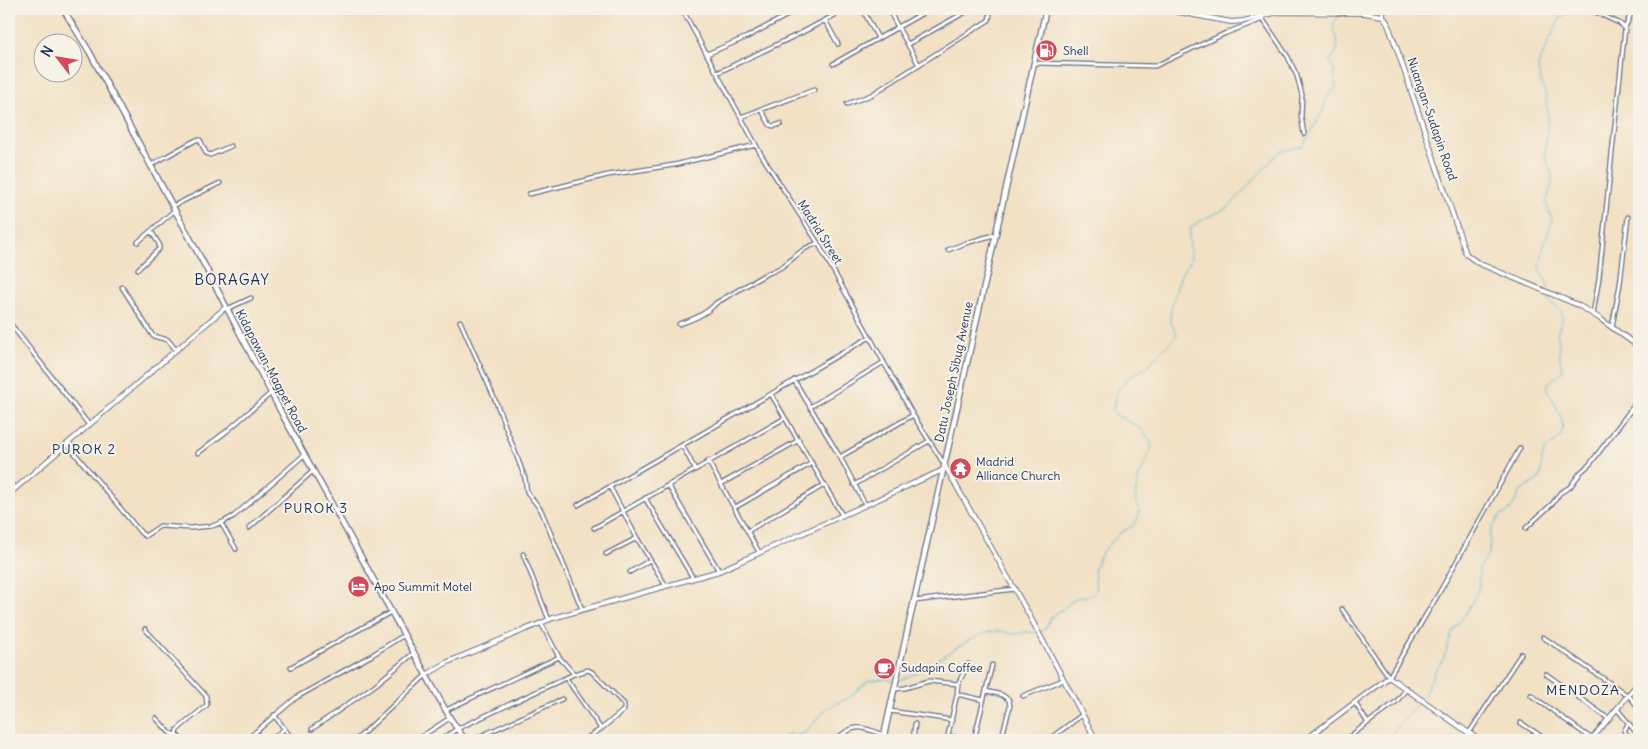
<svg xmlns="http://www.w3.org/2000/svg" width="1648" height="749" font-family="Delius,sans-serif">
  <style>
    .lines { fill: none; stroke-linecap: round; stroke-linejoin: round }
    .stream { stroke: #51b7cf; stroke-width: 1 }
    .minor-casing { stroke: #666d82; stroke-width: 5.5 }
    .tertiary-casing { stroke: #666d82; stroke-width: 6 }
    .secondary-casing { stroke: #666d82; stroke-width: 7 }
    .minor { stroke: #fff; stroke-width: 3 }
    .tertiary { stroke: #fff; stroke-width: 4 }
    .secondary { stroke: #fff; stroke-width: 4.5 }
    .labels { text-anchor: middle; stroke-width: 4; stroke-linejoin: round; paint-order: stroke }
    .poi-label { font-size: 12px; fill: #1b2f5e; stroke: #f7f3e8; text-anchor: start }
    .street-label { font-size: 12px; fill: #1b2f5e; stroke: #f7f3e8 }
    .neighbourhood-label { font-size: 14px; letter-spacing: 1px; fill: #1b2f5e; stroke: #f7f3e8 }
    .quarter-label { font-size: 15px; letter-spacing: 1px; fill: #1b2f5e; stroke: #f7f3e8 }
  </style>
  <rect width="100%" height="100%" fill="#f7f3e8"/>
  <filter id="ink" filterUnits="userSpaceOnUse"><feTurbulence type="fractalNoise" baseFrequency=".02" numOctaves="2"/><feDisplacementMap in="SourceGraphic" scale="10" xChannelSelector="R" yChannelSelector="G"/><feConvolveMatrix kernelMatrix="1 2 1 2 8 2 1 2 1" color-interpolation-filters="sRGB"/></filter>
  <filter id="wash" filterUnits="userSpaceOnUse"><feTurbulence type="fractalNoise" baseFrequency=".0096" numOctaves="4" result="noise"/><feDisplacementMap in="SourceGraphic" scale="20" xChannelSelector="R" yChannelSelector="G"/><feGaussianBlur stdDeviation="1.12" result="paint"/><feColorMatrix in="noise" values="0 0 0 0 0 0 0 0 0 0 0 0 0 0 0 0 0 1.4 0 .05"/><feComposite in="paint" operator="in"/></filter>
  <g filter="url(#wash)">
    <rect width="100%" height="100%" fill="#f2e1c5"/>
    <g class="lines">
      <path class="stream" d="M1341,11v-2
        M1548,290v-5l-7,-13 -1,-7 4,-20 7,-21 1,-5 -6,-16 6,-19v-9l-7,-19 3,-40 -2,-19 -8,-26v-6l22,-47 13,-9
        M1040,632l5,-3 6,-12 12,-8 9,-8 4,-3 16,-3 4,-4 -2,-22 8,-17 18,-19 13,-7 5,-8 1,-7 -4,-12 1,-9 3,-13 13,-30 -2,-7 -9,-12 -25,-13 -3,-5 3,-18 13,-15 18,-10 30,-32 -7,-15 1,-12 10,-34 9,-12 1,-5 -2,-20 2,-9 9,-7 29,-14 50,-55 23,-6 3,-3 18,-33 3,-11 10,-12 -2,-17 -4,-9c6,-7 9,-13 7,-23 -1,-4 -4,-7 -4,-12 1,-4 4,-7 6,-11
        M900,680c28,-9 72,-50 99,-49 5,0 10,3 15,3 10,0 11,-4 22,-1
        M1423,697l12,-26 8,-11 9,-27 14,-20 11,-20 2,-7v-18l10,-14 1,-19 3,-9 7,-10 10,-5 10,-19 19,-13c4,-8 1,-18 5,-26 3,-7 9,-8 14,-13 13,-15 -5,-39 -12,-53 3,-9 14,-9 17,-18l-3,-10 -1,-17 -2,-8 5,-16 -1,-7 -12,-10 -1,-6
        M781,740l3,-4 7,-3 9,2 6,-3 20,-23 24,-12 18,-16 13,-2 11,1
        M1386,740l34,-39"/>
    </g>
  </g>
  <g filter="url(#ink)">
    <g class="lines">
      <defs>
        <path id="minor" d="M682,9l80,147 56,87 95,172 31,49
          M888,9l31,56
          M1382,9l1,7
          M1589,9l30,14 6,5
          M864,12l14,26
          M1262,18l26,39 9,19 5,19 -1,21 3,18
          M825,20l13,24
          M908,44l63,-35
          M707,54l40,-17 52,-28
          M1034,63l121,3 71,-33 37,-14
          M833,64l97,-55
          M717,73l84,-40 45,-24
          M847,104l24,-9 118,-75 1,-6 -2,-5
          M761,109l9,16 4,1 7,-2
          M741,117l73,-27
          M151,165l45,-25h4l6,13 4,2 21,-9
          M529,194l79,-19 66,-10 82,-20
          M173,206l47,-23
          M138,242l37,-32
          M948,250l18,-7 28,-8
          M138,269l21,-20v-5l-8,-13
          M122,287l31,49 15,4 8,10
          M227,309l24,-11
          M1593,314l6,-36 26,-250 8,-19
          M460,321l36,81 29,76 2,14 14,18 41,99
          M9,322l80,103
          M679,324c13,-4 28,-10 37,-21l50,-29c17,-5 24,-14 37,-24 4,-3 10,-5 15,-7
          M1612,327l8,-43 8,-67
          M794,380l46,77 25,47
          M771,394l71,121
          M810,407l74,-45
          M67,444l74,89 4,3 15,-10 30,2 22,-2 11,-4 11,-6 70,-61
          M682,445l13,24
          M198,453l29,-22 44,-38
          M840,457l73,-42
          M708,461l51,91
          M9,481l6,8
          M721,484l78,-44
          M668,485l51,86
          M854,485l75,-44
          M610,487l27,51 29,48
          M645,498l48,80
          M578,505l292,-168
          M734,508l78,-45
          M221,523l15,26
          M249,528l64,-57
          M594,528l191,-110
          M1526,528l27,-25 7,-10 10,-6 11,-15 9,-8 49,-65
          M748,531l76,-46
          M523,554l26,66
          M606,554l31,-16
          M630,572l20,-12
          M914,601l101,-12
          M1342,609l47,68 50,-84 81,-145
          M541,623l18,34 15,17
          M145,629l61,67 1,9 -30,25 -1,4 6,6
          M1543,637l87,60 9,11
          M291,667l100,-55
          M1546,674l63,45
          M894,689l11,-1 24,-7 29,3
          M986,691l16,4 7,5 1,6 -9,34
          M957,694l26,6
          M1531,695l61,44
          M1023,696l40,-16
          M1355,703l13,20
          M1617,709l22,27
          M446,710l113,-53
          M890,711l62,9
          M274,715l19,25
          M156,718l14,15 5,2 1,-1
          M1521,723l26,17
          M1628,724l-4,7 7,9
          M312,729l63,-44 39,-32
          M1469,733l52,-79
          M948,736l11,2
          M246,740l51,-43 75,-42 32,-20
          M271,740l13,-11
          M356,740l70,-65
          M416,740l34,-22
          M440,740l17,-11 117,-55 14,-4 4,2 32,32v6l-23,19 -35,-51
          M472,740l90,-41
          M584,740l17,-11
          M836,740c18,-18 27,-13 48,-5
          M913,740l2,-16
          M947,740l10,-46 1,-10 10,-20
          M974,740l18,-75
          M1048,740l34,-25
          M1345,740l52,-39 10,-13"/>
        <path id="tertiary" d="M1163,9l68,13 13,-1 34,-9 86,1 19,3 4,6 10,27 69,205 12,9 100,42 21,13 40,29
          M944,464l84,149 68,127
          M9,494l217,-187
          M426,675l22,-13 105,-44 166,-47 224,-101
          M1305,740l84,-63 90,63
          M1591,740l48,-58"/>
        <path id="secondary" d="M63,9l26,42 116,215 77,148 168,304 15,22
          M883,740l163,-731"/>
      </defs>
      <use href="#minor" class="minor-casing"/>
      <use href="#tertiary" class="tertiary-casing"/>
      <use href="#secondary" class="secondary-casing"/>
      <use href="#minor" class="minor"/>
      <use href="#tertiary" class="tertiary"/>
      <use href="#secondary" class="secondary"/>
    </g>
  </g>
  <defs>
    <symbol id="fuel-disc" viewBox="-11 -11 22 22"><circle r="9.5" fill="#d1495b" stroke="#f7f3e8"/><path d="M-5.5-6h7V0h2V4h1.3V-2.5L3-4.5l.8-.8L6-3V5H2.5V1h-1V6h-7ZM-4.2-4.7v3.2H.2V-4.7Z" fill="#fff"/></symbol>
    <symbol id="temple-disc" viewBox="-11 -11 22 22"><circle r="9.5" fill="#d1495b" stroke="#f7f3e8"/><path d="M0-6L5-2H3V0L6.5 2.5H4V6H1.5V3h-3V6H-4V2.5H-6.5L-3 0V-2H-5Z" fill="#fff"/></symbol>
    <symbol id="hotel-disc" viewBox="-11 -11 22 22"><circle r="9.5" fill="#d1495b" stroke="#f7f3e8"/><path d="M-6-4.5h1.5V1H6V5H4.5V3h-9V5H-6ZM-4 0a1.8 1.8 0 1 1 3.6 0ZM.5 0V-2.5h3Q6-2.5 6 0Z" fill="#fff"/></symbol>
    <symbol id="cafe-disc" viewBox="-11 -11 22 22"><circle r="9.5" fill="#d1495b" stroke="#f7f3e8"/><path d="M-5.5-4.5H6V0H3Q3 3.5 0 3.5H-2.5Q-5.5 3.5-5.5 0ZM3-3.2v2h1.7v-2ZM-6 4.5H4V6H-6Z" fill="#fff"/></symbol>
  </defs>
  <g fill-rule="evenodd">
    <use href="#fuel-disc" x="1034" y="38" width="25" height="25"/>
    <use href="#temple-disc" x="948" y="456" width="25" height="25"/>
    <use href="#hotel-disc" x="346" y="574" width="25" height="25"/>
    <use href="#cafe-disc" x="872" y="656" width="25" height="25"/>
  </g>
  <g class="labels">
    <g class="poi-label">
      <text x="1063" y="55">Shell</text>
      <text x="976" y="466">Madrid<tspan x="976" dy="14">Alliance Church</tspan></text>
      <text x="374" y="591">Apo Summit Motel</text>
      <text x="901" y="672">Sudapin Coffee</text>
    </g>
    <g class="street-label">
      <text transform="translate(1432 119) rotate(71)" y="4">Nuangan-Sudapin Road</text>
      <text transform="translate(820 232) rotate(58)" y="4">Madrid Street</text>
      <text transform="translate(271 371) rotate(62)" y="4">Kidapawan-Magpet Road</text>
      <text transform="translate(954 372) rotate(-78)" y="4">Datu Joseph Sibug Avenue</text>
    </g>
    <g class="neighbourhood-label">
      <text x="84" y="454">PUROK 2</text>
      <text x="316" y="513">PUROK 3</text>
      <text x="1583" y="695">MENDOZA</text>
    </g>
    <g class="quarter-label">
      <text x="232" y="285">BORAGAY</text>
    </g>
  </g>
  <rect width="1648" height="749" fill="none" stroke="#f7f3e8" stroke-width="30"/>
  <g transform="translate(58 58) rotate(301)"><circle r="24" fill="#f7f3e8" stroke="#9fa5b1"/>
  <path d="M0-4L9 19L0 12L-9 19Z" fill="#d1495b"/>
  <text y="-8" font-size="14" font-weight="bold" text-anchor="middle" fill="#1b2f5e">N</text>
  </g>
</svg>
